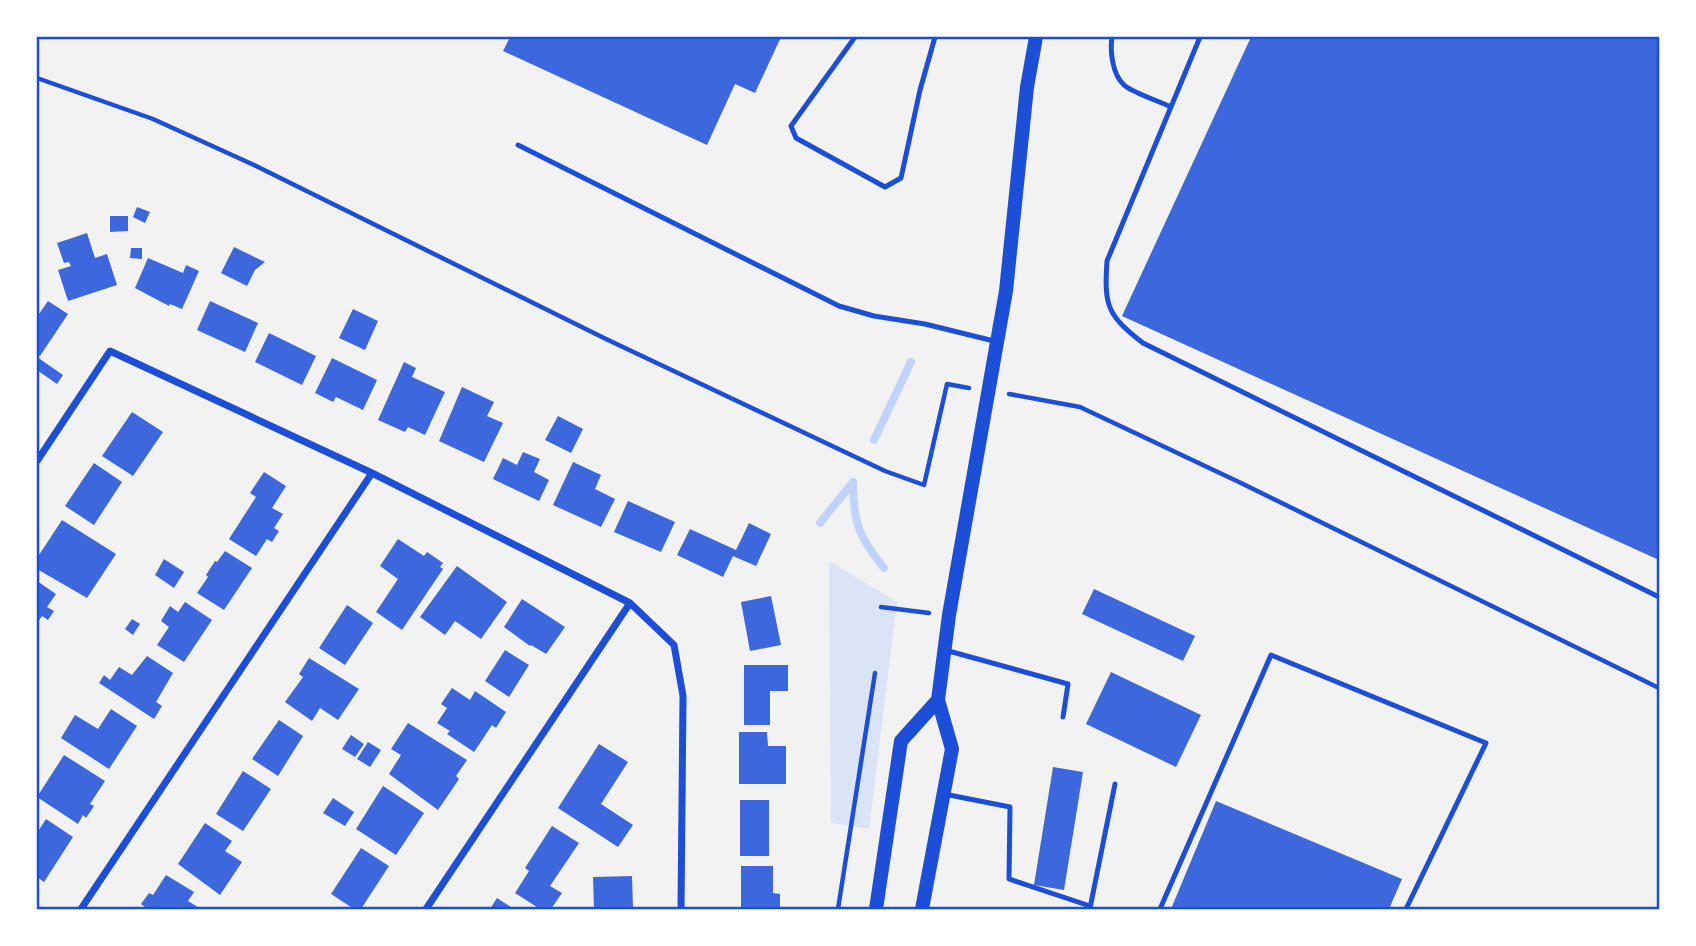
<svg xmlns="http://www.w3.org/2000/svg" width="1696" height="946" font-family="Barlow,sans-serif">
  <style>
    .green { fill: #dbe4f7 }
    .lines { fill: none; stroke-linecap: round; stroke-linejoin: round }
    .stream { stroke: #bfd3fe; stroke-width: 8 }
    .building { fill: #3d67dc }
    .path { stroke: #1d4ed8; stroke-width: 4.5 }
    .service { stroke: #1d4ed8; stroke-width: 5 }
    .minor { stroke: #1d4ed8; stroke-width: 7 }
    .secondary { stroke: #1d4ed8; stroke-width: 14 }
    .neatline { fill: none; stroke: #1d4ed8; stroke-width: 2.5 }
  </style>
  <rect width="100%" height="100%" fill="#f2f2f2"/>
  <path class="green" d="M829,561l68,41 -28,227 -38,-6z"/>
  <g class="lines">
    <path class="stream" d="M874,440l37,-78
      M853,482c0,40 6,56 31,86
      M820,523l33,-41"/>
  </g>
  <path class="building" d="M510,37h271l-26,56 -20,-9 -28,61 -204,-94z
    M1251,37h408v523l-537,-244z
    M137,207l13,5 -5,11 -12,-6z
    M110,216h18v15l-18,1z
    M87,233l8,25 12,-4 10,31 -49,16 -10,-31 13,-4 -2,-4 -5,1 -7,-20z
    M234,247l31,15 -10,8 -8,16 -26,-13z
    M131,248h11v11l-12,-1z
    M148,258l35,15 3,-8 13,6 -17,38 -12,-5 -1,2 -34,-18z
    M48,301l20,13 -28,42 -3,-2v-42l2,2z
    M210,301l48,22 -13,29 -48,-22z
    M353,309l25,12 -13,29 -26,-12z
    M269,333l47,23 -14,29 -47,-23z
    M37,357l26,18 -6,9 -20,-14z
    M332,358l45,22 -14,30 -27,-13 -3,5 -18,-9z
    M404,362l12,6 -4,9 33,15 -20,43 -17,-8 -3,5 -27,-12z
    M462,387l32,15 -7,14 16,7 -19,39 -45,-21z
    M132,412l31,20 -30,44 -31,-20z
    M558,416l25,13 -12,24 -26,-13z
    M523,452l17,7 -6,13 15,8 -10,21 -46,-22 10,-21 14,7z
    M573,462l28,13 -6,14 20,10 -14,28 -48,-22z
    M94,463l28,19 -28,43 -29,-19z
    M264,472l22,14 -14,22 11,6 -9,14 5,3 -7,11 -5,-3 -11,17 -27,-17 27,-42 -6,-4z
    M628,501l47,21 -14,30 -47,-20z
    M62,520l54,34 -29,44 -50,-29v-11z
    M749,523l22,11 -15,32 -23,-10 -10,21 -46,-22 13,-26 46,21z
    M398,539l26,17 3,-4 16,11 -3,4 3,2 -41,61 -26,-18 22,-33 -18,-13z
    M225,551l27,17 -28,42 -27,-17 11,-16 -2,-2 9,-14 2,1z
    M164,559l20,13 -10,16 -19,-13z
    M457,566l50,36 -26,37 -26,-18 -10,14 -25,-18z
    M37,581l19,13 -9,13 7,4 -6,9 -6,-4 -5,7z
    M1094,589l101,47 -12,25 -101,-47z
    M771,596l10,49 -31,6 -9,-49z
    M522,599l43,28 -19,27 -15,-9 -1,1 -26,-19z
    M185,602l27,18 -28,42 -27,-17 12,-18 -8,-6 9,-15 8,6z
    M347,605l26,18 -28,42 -26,-17z
    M132,619l8,5 -7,11 -8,-6z
    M505,650l24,15 -20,32 -24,-16z
    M147,656l26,17 -17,29 6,4 -8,13 -55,-36 5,-8 6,5 9,-13 13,8z
    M309,658l50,31 -21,31 -18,-12 -8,13 -27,-19 18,-25 -4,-3z
    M744,665h44v26h-18v34h-26z
    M1111,672l90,43 -25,52 -90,-43z
    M452,688l18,12 5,-9 31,21 -10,16 -4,-3 -18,27 -27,-18 3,-3 -13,-8 10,-15 -6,-4z
    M111,709l26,17 -28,43 -48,-31 14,-23 23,14z
    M279,720l24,16 -25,40 -26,-17z
    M408,723l59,37 -11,16 3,3 -21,31 -49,-36 12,-19 -10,-6z
    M739,732h28l1,14h18v38h-47z
    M351,735l13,9 -9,13 -13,-8z
    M368,742l13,8 -11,17 -13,-8z
    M599,744l29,18 -27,42 32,21 -15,22 -60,-39z
    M64,755l41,26 -15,23 4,2 -8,12 -3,-3 -5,9 -41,-27z
    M1053,767l30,5 -19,118 -30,-5z
    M243,771l28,18 -28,42 -27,-17z
    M383,786l41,27 -28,42 -40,-26z
    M333,798l21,14 -9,14 -22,-13z
    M740,800h29v56h-29z
    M1216,801l186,78 -13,30h-218z
    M46,819l27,18 -29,45 -7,-5v-44z
    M205,823l27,18 -7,10 17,11 -22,33 -42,-31z
    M552,826l27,17 -29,43 12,7 -11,16h-11l-25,-16 14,-22 -4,-3z
    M361,848l28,18 -28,43h-7l-23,-15z
    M741,866h32v27l7,1v15h-39z
    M166,875l28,17 -6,9 13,8h-58l2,-2 -4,-3 8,-11 4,2z
    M632,876l1,33h-39l-1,-32z
    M497,898l17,11h-24z"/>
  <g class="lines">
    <path class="path" d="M37,78l116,41 101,46 352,174 279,132 39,14 23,-101 22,4
      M1009,394l71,13 161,76 418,205
      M881,607l48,6
      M838,909l37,-236"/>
    <path class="service" d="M855,37l-64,89 5,12 89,49 16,-9 19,-88 15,-53
      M1112,37c-2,14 0,37 12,48 7,7 37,17 47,22
      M1200,37l-93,224c-3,45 0,54 36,82l516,254
      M518,145l321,161 35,10 51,8 69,17
      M945,650l123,34 -5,33
      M944,794l66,13 -1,72 81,27
      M1090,908l25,-124
      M1160,909l111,-254 215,88 -80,166"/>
    <path class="minor" d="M37,461l73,-110 262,122 258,130 44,42 9,51 -2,213
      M81,909l291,-436
      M426,909l204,-306"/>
    <path class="secondary" d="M876,909l25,-168 37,-41
      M922,909l30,-160 -14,-49 11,-85 57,-324 21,-204 9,-50"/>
  </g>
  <rect width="1696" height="946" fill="none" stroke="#ffffff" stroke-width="77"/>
  <rect x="38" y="38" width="1620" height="870" class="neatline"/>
</svg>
